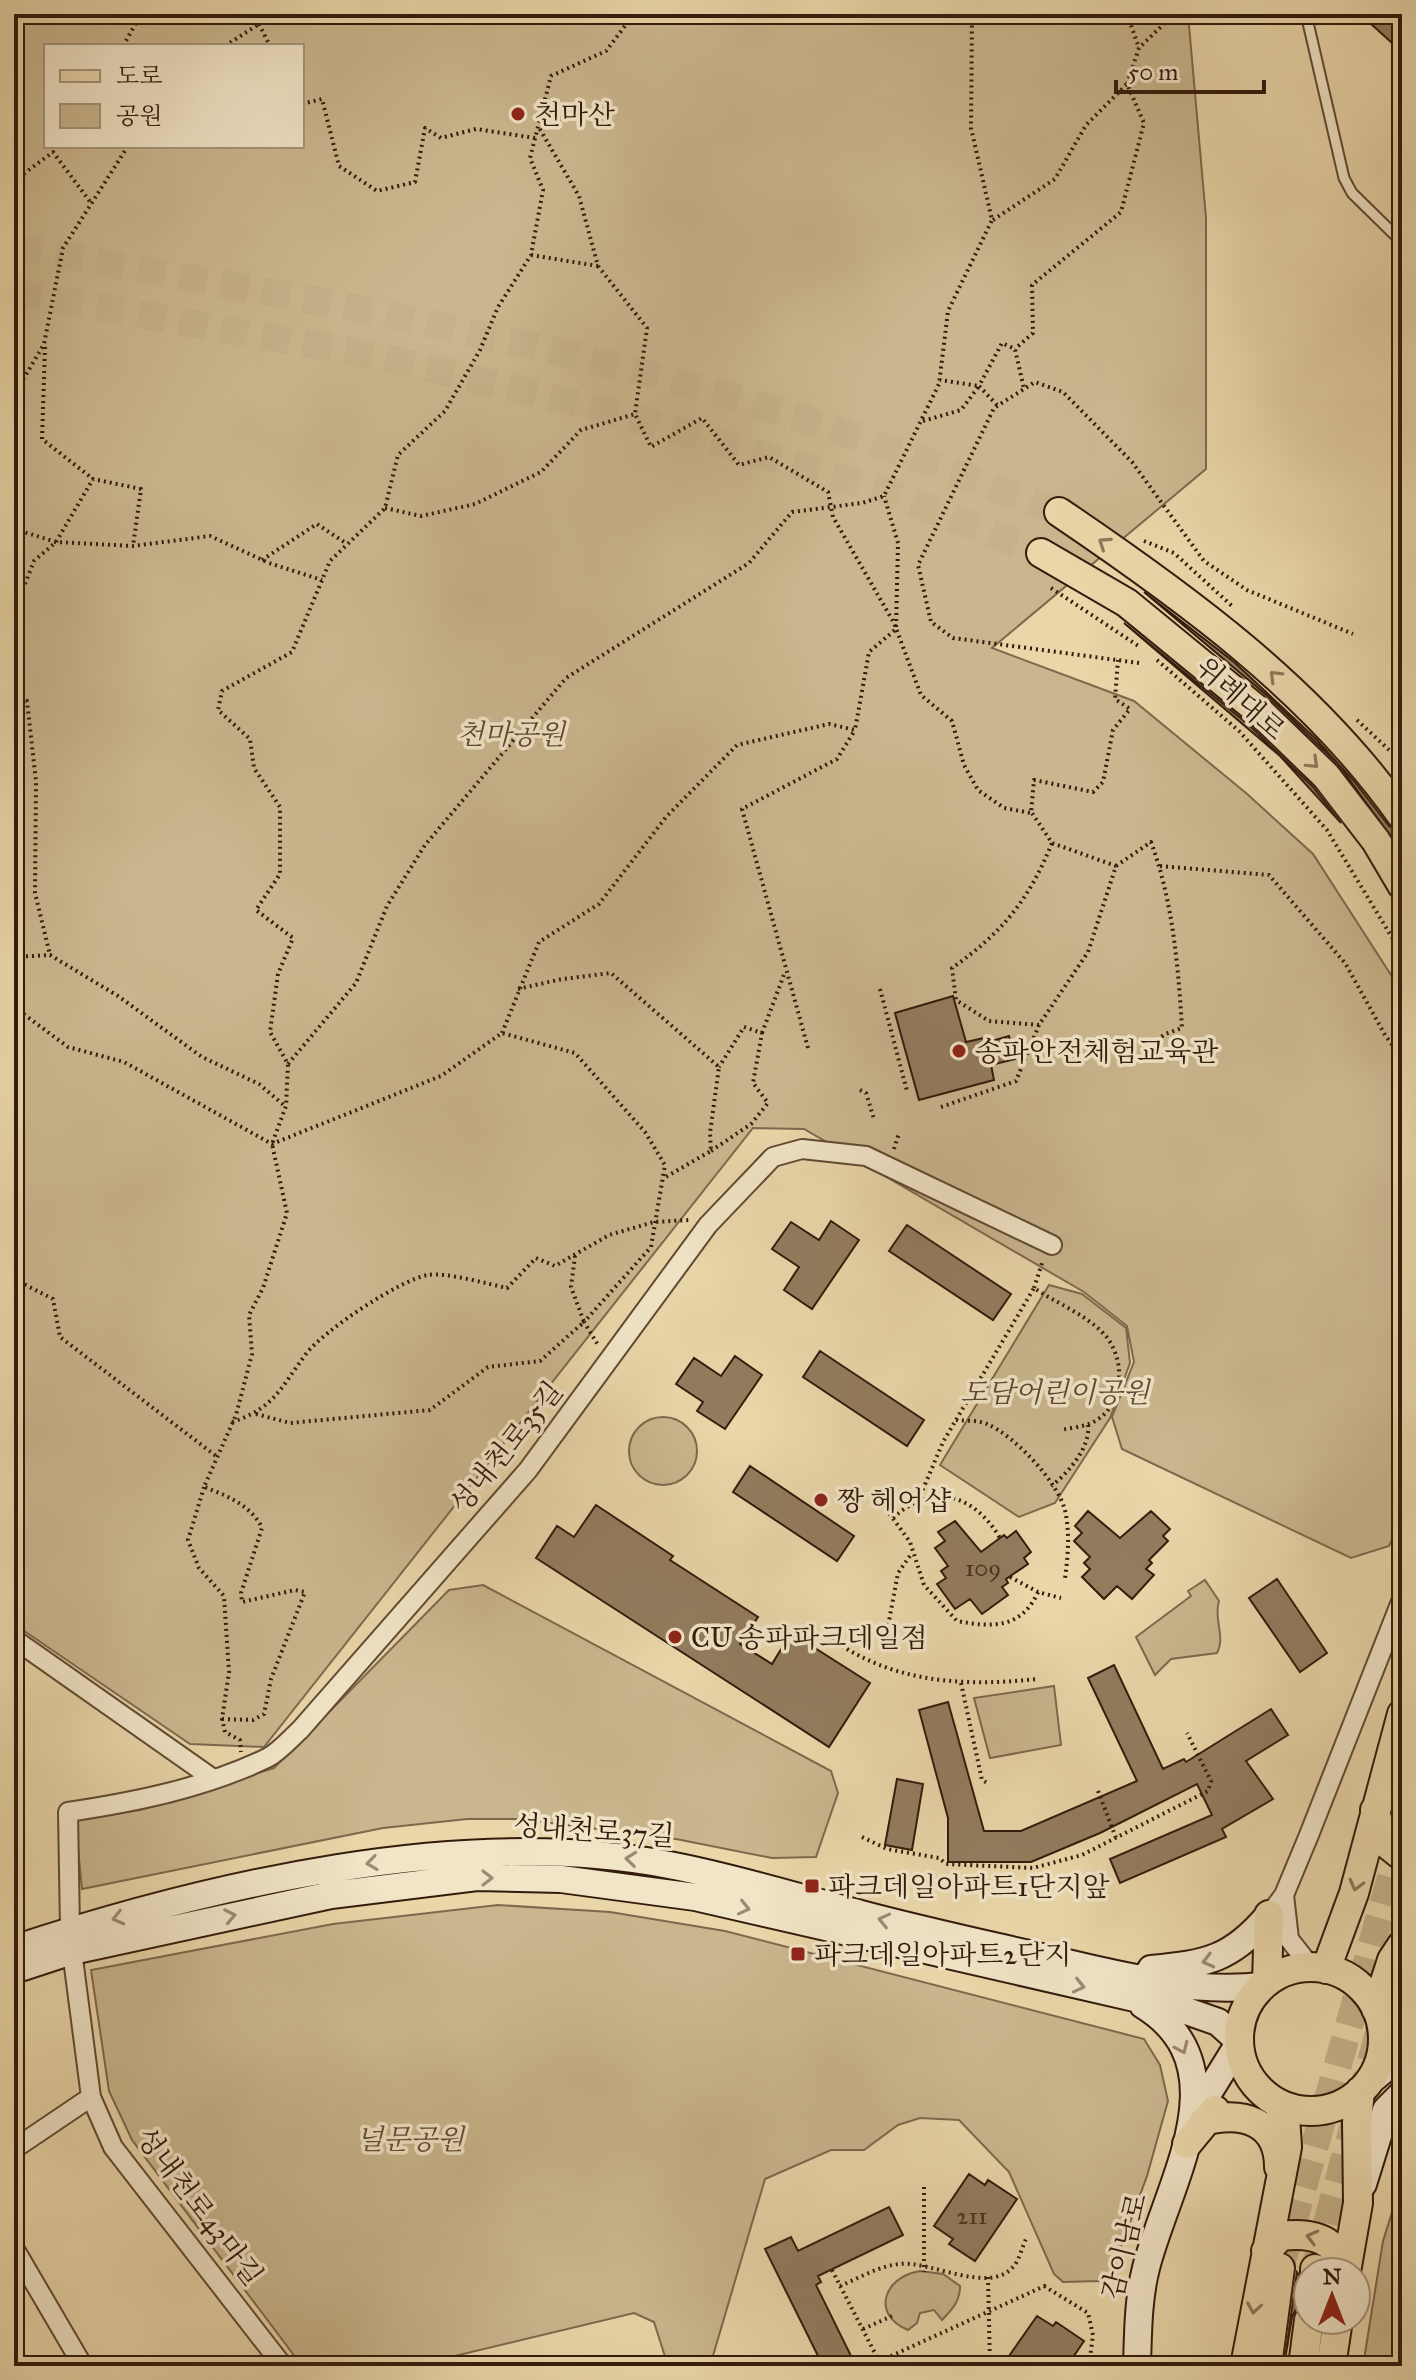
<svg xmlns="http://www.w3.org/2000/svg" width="1416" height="2380" font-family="'IM FELL Great Primer','Noto Serif KR',serif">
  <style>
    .green { fill: #cab68e; stroke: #7e684d; stroke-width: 2; fill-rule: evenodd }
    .building { fill: #927c5e; stroke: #331b0c; stroke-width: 2 }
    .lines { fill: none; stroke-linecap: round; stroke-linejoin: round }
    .primary-tunnel { stroke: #c5b18a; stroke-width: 28; stroke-dasharray: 28 14; stroke-linecap: butt }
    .lane-casing { stroke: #604a33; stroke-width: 13 }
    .street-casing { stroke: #604a33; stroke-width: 22 }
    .secondary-casing { stroke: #331b0c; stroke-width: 30 }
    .primary-casing { stroke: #331b0c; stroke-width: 32 }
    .path { stroke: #331b0c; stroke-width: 4; stroke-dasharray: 2 4; stroke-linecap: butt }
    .lane { stroke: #f1e4c7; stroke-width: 9 }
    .street { stroke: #f1e4c7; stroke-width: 18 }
    .secondary { stroke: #f1e4c7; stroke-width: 26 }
    .primary { stroke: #e9d6a9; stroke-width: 28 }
    .oneway { stroke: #8e785a }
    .oneway2 { stroke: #9c8a73 }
    .poi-dot { fill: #8f2418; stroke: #f1e4c7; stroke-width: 3 }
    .labels { text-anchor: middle; stroke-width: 7; stroke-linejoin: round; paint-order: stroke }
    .number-label { font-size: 24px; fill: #4b3320 }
    .poi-label { font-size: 28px; fill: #331b0c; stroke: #f1e4c7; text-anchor: start }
    .street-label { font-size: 28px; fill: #331b0c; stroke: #f1e4c7 }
    .park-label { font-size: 28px; font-style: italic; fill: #604a33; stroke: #f1e4c7 }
  </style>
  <rect width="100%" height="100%" fill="#e9d6a9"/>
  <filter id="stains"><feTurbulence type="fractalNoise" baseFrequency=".0025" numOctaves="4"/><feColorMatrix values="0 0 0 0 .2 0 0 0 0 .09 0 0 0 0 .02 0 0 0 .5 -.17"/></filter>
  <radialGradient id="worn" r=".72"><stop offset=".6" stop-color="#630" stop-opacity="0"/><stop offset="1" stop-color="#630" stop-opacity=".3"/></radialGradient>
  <path class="green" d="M14,14h1174l18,204v251l-214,179 142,53 112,92 67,61 89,138v525l-13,29 -38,12 -229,-109 -10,-32 22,-55 -7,-36 -43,-34 -280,-163 -51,-1 -489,619 -74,-3 -176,-120zM46,46h256v100h-256z
    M1049,1285l33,9 44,34 4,35 -20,55 -55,85 -36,14 -79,-52z
    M629 1451a34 34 0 1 1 68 0a34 34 0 1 1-68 0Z
    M1205,1580l14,21c-6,18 7,35 -2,52l-46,6 -16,16 -19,-38 55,-41 -3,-5z
    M483,1585l348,186 7,22 -22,64 -44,1 -96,-19 -156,-20h-53l-84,9 -301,61 -7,-70 65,-9 134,-42 175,-178z
    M1054,1686l7,59 -71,13 -16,-60z
    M498,1905l112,7 115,19 419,108 16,26 8,36 -21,75 -35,96 -12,9 -37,1 -9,-8 -45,-102 -50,-52 -39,-2 -22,7 -34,25h-33l-66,29 -55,187h-42l-14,-44 -20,-9 -221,53h-111l-170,-226 -23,-49 -18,-121 242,-46z
    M1402,2181v175l-3,10h-36l20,-125z
    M920,2271l23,3 17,12c0,16 -8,23 -18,34l-8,-10 -14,3 -3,10 -9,7c-37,-15 -25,-53 12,-59z"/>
  <path class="building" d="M1360,14h42v38z
    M1144,592l90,70 82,77 38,42 35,45 13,7v19l-64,-88 -67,-65z
    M1124,623l125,102 64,62 28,36 -61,-67z
    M953,996l13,46 18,-4 1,5 24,-7 6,23 -24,6 3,15 -75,20 -24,-87z
    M831,1221l28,19 -47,69 -28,-19 15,-23 -27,-18 19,-27 28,18z
    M907,1225l104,69 -18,26 -104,-69z
    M820,1351l104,69 -17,26 -104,-69z
    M735,1356l27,19 -37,54 -28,-18 6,-9 -27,-18 18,-26 27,18z
    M750,1466l104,70 -17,25 -104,-69z
    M596,1505l77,51 -3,4 88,57 -18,27 32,20 19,-31 79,50 -41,64 -293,-189 21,-32 17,11z
    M1088,1511l32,27 31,-27 19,18 -7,7 5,5 -19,19 3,3 -6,6 8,6 -22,24 -15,-13 -13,13 -22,-22 8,-8 -6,-6 6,-6 -16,-16 8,-8 -7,-7z
    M955,1521l26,31 23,-17 3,3 9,-7 15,21 -7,6 4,6 -22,15 2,4 -6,4 6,8 -26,19 -12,-15 -15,10 -18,-25 9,-6 -5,-7 7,-5 -13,-18 10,-7 -7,-9z
    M1277,1579l50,74 -27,19 -51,-74z
    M1114,1665l49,104 21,-10 2,3 85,-53 17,26 -42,26 27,38 -51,30 4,8 -106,46 -10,-24 102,-44 -15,-31 -97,49 -69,29h-83v-44l-29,-108 29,-8 36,129h37l116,-50 -49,-103z
    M897,1779l26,5 -11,66 -27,-5z
    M969,2174l16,11 3,-5 29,19 -42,62 -26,-17 4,-5 -19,-13z
    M889,2207l14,28 -85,41 3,6 -5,3 37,75 -13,6h-17l-58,-117 26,-12 7,14z
    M1297,2272l11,15v16l-12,6 -4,8 -8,49z
    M1037,2316l16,10 3,-4 28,19 -17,25h-65z"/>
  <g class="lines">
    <path class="primary-tunnel" d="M14,247c240,42 480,82 715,149 112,32 221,74 330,116
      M14,292l363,64 229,54 271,78 164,65
      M1316,2264l73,-268
      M1280,2268l122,-429"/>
    <defs>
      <path id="lane" d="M1306,14l38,164 8,15 50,49"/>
      <path id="street" d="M14,1639l198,139
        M1284,1895l5,44 22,28
        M1269,1915l15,-20 25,-60 93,-236
        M70,1930l-2,-118c67,-10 137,-24 199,-54 12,-6 23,-19 33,-28l228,-260 180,-245 65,-68 29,-8 64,7 186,89
        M72,1951l19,146 22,50 170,219
        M14,2149l77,-52
        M14,2248l69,118"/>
      <path id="secondary" d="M14,1949c195,-64 450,-124 655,-84 64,12 128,32 192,49 60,16 120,29 181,43 71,17 147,37 220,29
        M1151,1969c56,-5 81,-10 118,-54
        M14,1970l58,-19 259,-56 146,-18 84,2 134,18 483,111 40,14 20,18
        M1378,2014l24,13
        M1369,2082l24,-20 9,-2
        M1194,2116l44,-71
        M1363,2184l23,-74 16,-16
        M1137,2366c1,-32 1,-67 9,-98 21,-84 98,-201 -3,-263"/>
      <path id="primary" d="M1059,512c127,86 254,178 343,304
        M1041,553l86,50 133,109 66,64 50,65 26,44
        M1375,1810l7,30 20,16
        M1239 2039a72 72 0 1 1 144 0a72 72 0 1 1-144 0Z
        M1326,1969l28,-76 48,-179
        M1267,1982l2,-67
        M1376,2009l16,-49 10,-15
        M1204,2121c38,-10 75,0 75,46
        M1187,2144l28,-34
        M1266,2251l15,-15c31,-4 56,2 65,36
        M1315,2272v-3
        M1346,2272l12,-69 -1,-81 3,-31
        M1245,2366l42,-219 -2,-32 -7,-11
        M1267,2366l13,-98
        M1303,2366l6,-46
        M1331,2366l7,-46"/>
    </defs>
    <use href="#lane" class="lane-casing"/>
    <use href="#street" class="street-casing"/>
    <use href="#secondary" class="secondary-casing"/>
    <use href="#primary" class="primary-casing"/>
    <path class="path" d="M1127,14l12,34
      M259,24l11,22
      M123,46l18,-32
      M225,46l34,-22 8,-10
      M1127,84l12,-36 35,-34
      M302,104l20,-5 17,67 38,25 38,-9 10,-54 16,10 35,-9 59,9
      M14,181l39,-29 38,51
      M993,220l62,-41 31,-54 41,-41 17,39 -23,89 -89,73 1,48 -18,16
      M531,255l67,11 -19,-70 -41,-70
      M598,266l49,62 -12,86 16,33 51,-29 37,47 30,-8 59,35 5,25 61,106 27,72 31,26 12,44 14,25 26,18 27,5 3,-33 59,12 10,-10 10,-52 17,-21 -15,-10 3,-39
      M45,347l-3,92 51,40
      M14,395l30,-51 19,-96 65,-102
      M997,405l-18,-19 23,-43 13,6 9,40
      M923,421l38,-11 18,-24 -39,-6
      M385,508l36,8 54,-12 66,-32 40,-42 54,-16
      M14,529l42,13 77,4 77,-10 59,27 53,17
      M1144,541l30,12 58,53
      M262,560l55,-36 30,20
      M1051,588l89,59
      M14,612l20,-51 22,-19 37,-63 48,10 -8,57
      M1157,660l82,71 88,99 75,124
      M1139,663l-186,-25 -22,-16 -13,-57 76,-157 41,-26 28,10 69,70 72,99 43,29 106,44
      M14,698l13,3 9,81 -1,111 15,62
      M1357,720l45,42
      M1116,866l35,-24c22,60 27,123 31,186l-17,6 -14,11
      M1160,866l109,9 76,88 40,72 17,23
      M14,957l36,-2 68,41 84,61 57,27 26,22
      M518,989l44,-10 49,-6 108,94 -9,66 1,18 -47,27
      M880,989l27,102
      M14,1007l54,40 56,15 148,82 169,-68 61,-43 73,20 70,79 20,33 -14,82 -67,75 14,23
      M1039,1025l-50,-4 -33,-21 -4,-32c50,-35 77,-68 100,-125
      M502,1033l37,-91 60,-38 67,-87 71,-72 92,-21 26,6 14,-78 27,-23 2,-86 -14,-47
      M762,1033l23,-61
      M808,1048l-66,-239 95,-50 18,-29
      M288,1064l68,-81 31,-77 38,-61 141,-167 183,-115 43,-51 70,-9 22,-7 55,-112 9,-73 44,-91 -21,-92 1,-114
      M860,1090l6,3 8,26
      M941,1107l75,-26 23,-56 49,-73 28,-86 -64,-23 -20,-30
      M894,1149l5,-16
      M711,1151l40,-27 17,-21 -15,-20 9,-50 -18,-6 -25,40
      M14,1279l39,20 7,38 156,119
      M1034,1288l9,-28
      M256,1414l34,9 140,-13 58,-43 52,-6 44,-39 -13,-35 4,-31
      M956,1420c10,1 22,0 31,4 28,12 70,57 78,86 5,23 3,46 0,68
      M232,1422c43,-14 49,-35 74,-68 17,-23 95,-75 122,-79 18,-3 60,9 79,13l29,-30 19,8 54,-31 45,-13 35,-2
      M1051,1486c18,-13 40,-40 37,-62
      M204,1487l-16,53 11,28 25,28 5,76 -7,47 3,13 15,8 1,12
      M879,1499l31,43 14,43 33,36c36,7 65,7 81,-29
      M918,1501l25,-59 91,-154c22,15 49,25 68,44 25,24 24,76 -11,91 -9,4 -21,5 -30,7
      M893,1518c39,-36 81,-24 107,20
      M1010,1577l28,15 23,6
      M829,1629l-1,7c62,47 135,51 209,43
      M886,1637l12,-64 14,-20
      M961,1683l21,97 7,4
      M1395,1692l7,-24
      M222,1719l31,1 11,-6 7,-35 34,-87 -10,-2 -53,12 -1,-9 21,-65c-10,-22 -36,-33 -58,-41l32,-72 16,-61 -3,-39 14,-27 24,-75 -15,-69 14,-38 2,-42 -18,-32 8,-58 15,-36 -37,-28 24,-36v-67l-26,-39 -4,-29 -32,-29 4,-19 70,-39 38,-91 55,-53 13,-53 47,-44 35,-61 18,-43 33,-52 12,-65 -13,-32 21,-82 55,-25 28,-37
      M1098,1791l18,47
      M862,1837l25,12 52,9 7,6 87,4 49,-13 126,-64 3,-10 -24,-48
      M924,2187v85
      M832,2270l47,91
      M988,2277l2,89
      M840,2286c19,-8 39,-20 59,-22 31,-4 89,31 114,3 6,-6 9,-20 13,-28
      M1044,2286l44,27 5,22 -4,31
      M1361,2312l4,-27
      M863,2329l29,-13
      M869,2366l180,-82"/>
    <use href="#lane" class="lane"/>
    <use href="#street" class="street"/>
    <use href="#secondary" class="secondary"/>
    <use href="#primary" class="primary"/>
  </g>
  <defs><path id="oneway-chevron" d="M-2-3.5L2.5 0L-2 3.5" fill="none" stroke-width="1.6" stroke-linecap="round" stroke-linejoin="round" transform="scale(2)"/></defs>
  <g class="oneway">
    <use href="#oneway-chevron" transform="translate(1104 543) rotate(-146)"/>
    <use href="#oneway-chevron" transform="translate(1275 676) rotate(-135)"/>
    <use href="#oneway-chevron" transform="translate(1313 763) rotate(44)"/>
    <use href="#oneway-chevron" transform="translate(1356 1885) rotate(105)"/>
    <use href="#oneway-chevron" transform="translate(1312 2237) rotate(-165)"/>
    <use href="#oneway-chevron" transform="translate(1254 2308) rotate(99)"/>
  </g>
  <g class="oneway2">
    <use href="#oneway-chevron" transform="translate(631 1859) rotate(-174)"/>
    <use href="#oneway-chevron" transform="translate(372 1863) rotate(172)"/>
    <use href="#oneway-chevron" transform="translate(487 1878)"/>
    <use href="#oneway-chevron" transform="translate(744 1908) rotate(13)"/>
    <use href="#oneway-chevron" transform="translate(230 1916) rotate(-11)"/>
    <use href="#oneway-chevron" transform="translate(118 1918) rotate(166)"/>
    <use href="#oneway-chevron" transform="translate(884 1920) rotate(-167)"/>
    <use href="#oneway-chevron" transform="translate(1208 1961) rotate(165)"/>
    <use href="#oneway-chevron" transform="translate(1079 1986) rotate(13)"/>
    <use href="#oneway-chevron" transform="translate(1182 2048) rotate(66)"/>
  </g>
  <g class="poi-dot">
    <circle cx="518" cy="114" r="8"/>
    <circle cx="959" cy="1051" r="8"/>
    <circle cx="821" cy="1500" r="8"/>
    <circle cx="675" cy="1637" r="8"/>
    <rect x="804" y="1878" width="16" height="16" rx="4"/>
    <rect x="790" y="1946" width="16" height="16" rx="4"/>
  </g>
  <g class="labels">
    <g class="number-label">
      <text x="983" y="1576">109</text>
      <text x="972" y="2224">211</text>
    </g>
    <g class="poi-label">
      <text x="534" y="124">천마산</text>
      <text x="975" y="1061">송파안전체험교육관</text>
      <text x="837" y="1510">짱 헤어샵</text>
      <text x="691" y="1647">CU 송파파크데일점</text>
      <text x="828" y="1896">파크데일아파트1단지앞</text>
      <text x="814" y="1964">파크데일아파트2단지</text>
    </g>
    <g class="street-label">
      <text transform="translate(1241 698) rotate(42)" y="10">위례대로</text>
      <text transform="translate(506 1447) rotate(-51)" y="10">성내천로35길</text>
      <text transform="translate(594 1830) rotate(4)" y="10">성내천로37길</text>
      <text transform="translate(200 2206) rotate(53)" y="10">성내천로43마길</text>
      <text transform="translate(1124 2246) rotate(-76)" y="10">감이남로</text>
    </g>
    <g class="park-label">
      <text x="511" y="744">천마공원</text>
      <text x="1055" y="1402">도담어린이공원</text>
      <text x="410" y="2149">널문공원</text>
    </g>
  </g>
  <rect width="1416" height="2380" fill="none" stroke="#e9d6a9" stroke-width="48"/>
  <rect x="16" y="16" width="1384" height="2348" fill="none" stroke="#331b0c" stroke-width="4"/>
  <rect x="24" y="24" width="1368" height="2332" fill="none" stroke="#331b0c" stroke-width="2"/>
  <rect x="44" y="44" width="260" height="104" fill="#f1e4c7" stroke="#a5947c" stroke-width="2"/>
  <rect x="60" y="70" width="40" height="12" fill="#e9d6a9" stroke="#a5947c" stroke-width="2"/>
  <text x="116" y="84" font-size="24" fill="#331b0c">도로</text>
  <rect x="60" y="104" width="40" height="24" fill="#cab68e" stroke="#a5947c" stroke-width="2"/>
  <text x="116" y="124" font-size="24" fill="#331b0c">공원</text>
  <g transform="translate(1332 2296)"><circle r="38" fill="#f1e4c7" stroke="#a5947c" stroke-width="2"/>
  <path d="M0-6L14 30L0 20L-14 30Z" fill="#8f2418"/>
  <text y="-12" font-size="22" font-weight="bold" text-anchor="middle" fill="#331b0c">N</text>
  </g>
  <path d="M1116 80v12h148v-12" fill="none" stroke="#331b0c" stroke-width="4"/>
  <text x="1128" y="80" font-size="24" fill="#331b0c" stroke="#f1e4c7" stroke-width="6" paint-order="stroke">50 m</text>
  <rect width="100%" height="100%" filter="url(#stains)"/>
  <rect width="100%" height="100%" fill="url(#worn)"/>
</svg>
